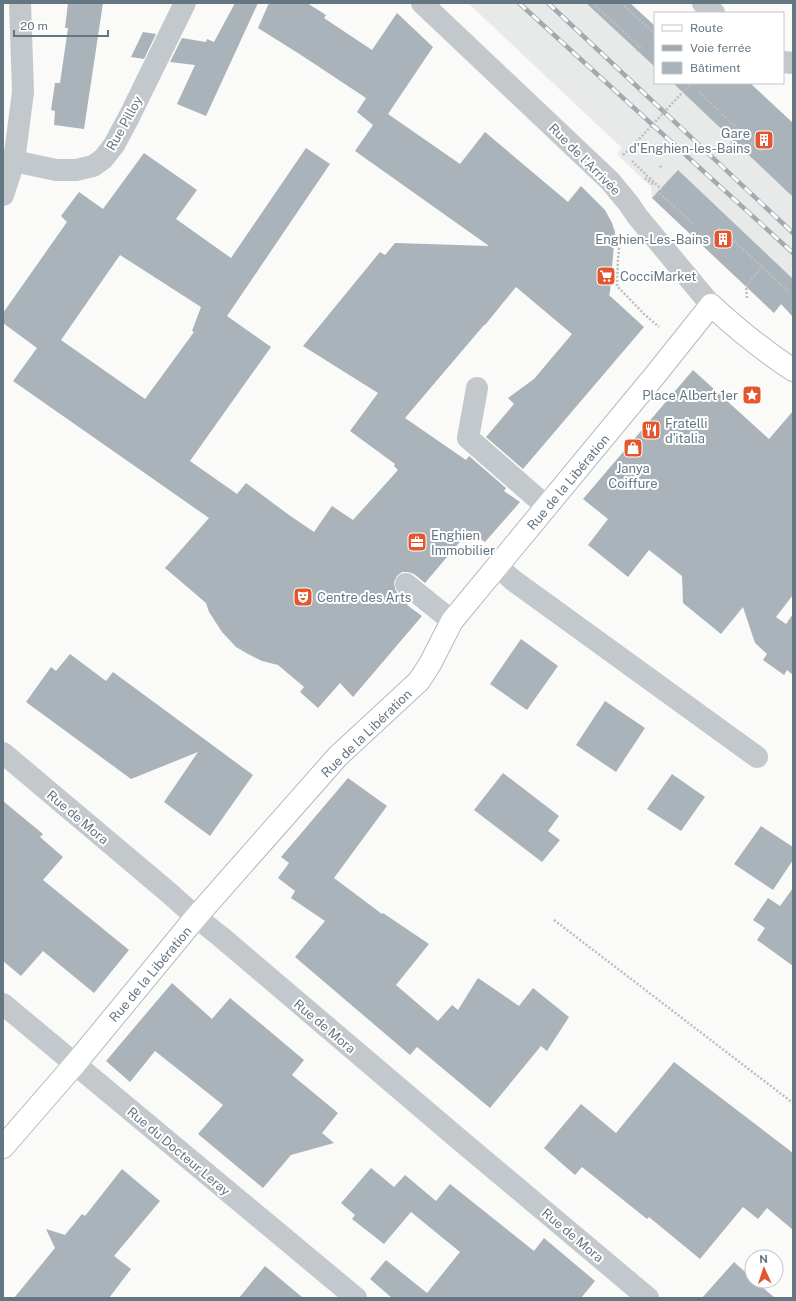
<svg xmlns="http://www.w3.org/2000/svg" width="796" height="1301" font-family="'Public Sans',sans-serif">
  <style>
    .built { fill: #e8e9e9 }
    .building { fill: #aab3b9; fill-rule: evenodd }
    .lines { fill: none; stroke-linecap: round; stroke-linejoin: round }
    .major-casing { stroke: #b5babe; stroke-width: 24 }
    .path { stroke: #bbbfc2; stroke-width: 2.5; stroke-dasharray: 2 2; stroke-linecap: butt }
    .minor { stroke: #c3c8cc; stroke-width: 22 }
    .major { stroke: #fff; stroke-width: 22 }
    .rail-casing { stroke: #a2aab0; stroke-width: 4.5 }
    .rail { stroke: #fff; stroke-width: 3; stroke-dasharray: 9; stroke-linecap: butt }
    .path-bridge { stroke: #bbbfc2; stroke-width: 2.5; stroke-dasharray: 2 2; stroke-linecap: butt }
    .labels { text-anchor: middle; stroke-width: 4; stroke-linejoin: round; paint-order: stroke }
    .street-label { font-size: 13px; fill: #657683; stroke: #fff }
    .poi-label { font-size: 13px; fill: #657683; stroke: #fff; text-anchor: start }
  </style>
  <rect width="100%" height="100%" fill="#fafaf8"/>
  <path class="built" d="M468,3h118l69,64v16h92l5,5 2,-1 39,36v185l-8,-8 -11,13 -122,-115 -1,-11 -34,-33 5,-6z"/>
  <path class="building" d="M68,3h35l-19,126 -30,-4 1,-14 -4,-1 4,-27h5l8,-55h-3z
    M235,3h23l-52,113 -29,-12 18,-39 -25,-3 12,-24 24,4 1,-3 7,3z
    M269,3h38l19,12 -2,3 48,32 25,-37 36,34 -45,67 72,50 25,-32 83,70 13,-16 24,24 7,13 3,9 -5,60 -1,3 35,32 -121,142 -37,-32 28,-33 -6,-6 26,-19 38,-45 -56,-47 -31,38h-1l-79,93 61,42 3,-4 37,32 -2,3 16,11 -35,40 -16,-11 -44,52 -11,-9 -6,-2h-6l-5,4 -3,6 1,7 3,5 11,8 -2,3 15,11 -69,81 -13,-14 -22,25 -18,-16 4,-5 -26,-22 -16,-4 -14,-7 -12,-7 -14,-15 -13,-20 -3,-9 -41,-35 44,-50 -196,-137 24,-33 -34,-25v-10l64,-91 -6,-6 18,-24 24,17 41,-56 53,37 -21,29 55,39 75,-110 24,16 -103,152 44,31 -81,114 47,33 9,-11 43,32 25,17 18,-26 21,14 45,-50 -4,-4 1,-2 -45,-33 28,-38 -75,-47 77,-94 5,3 10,-12 94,3 -134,-95 18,-26 -16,-13 9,-14 -65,-43 -43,-27zM120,255l81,52 -9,24 2,1 -49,67 -84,-59z
    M586,3h44l25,23v41z
    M143,32l13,2 -12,25 -13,-2z
    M673,83h77l43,40v74z
    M678,170l115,109v38l-12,-13 -7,9 -122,-115z
    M693,370l76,69 24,-28v184l-17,22 10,7 7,-10v61l-6,-5 -3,5 -21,-15 4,-6 -12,-11 -12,-36 -22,27 -38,-31 -1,-27 -33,-26 -21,27 -40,-32 20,-26 -25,-20z
    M521,639l37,27 -31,44 -37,-26z
    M70,654l36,27 7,-9 140,103 -43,61 -46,-34 34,-50 -67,27 -105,-77 25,-35 5,4z
    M605,701l40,27 -29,44 -40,-27z
    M503,773l56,43 -11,15 12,9 -18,22 -68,-52z
    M672,774l33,23 -24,34 -34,-22z
    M348,778l39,28 -53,72 48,36 1,-1 46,31 -33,41 42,36 14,-16 6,5 20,-32 41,28 14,-18 36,29 -22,34 -6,-5 -51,62 -73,-61 -7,8 -115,-98 30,-36 -34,-23 4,-7 -17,-13 11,-15 -8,-6z
    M3,801l40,33 -3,3 23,20 -20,23 86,70 -35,43 -51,-42 -22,25 -18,-15z
    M761,826l32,21v13l-20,30 -39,-26z
    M793,888v78l-36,-26 8,-12 -12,-8 15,-22 12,8z
    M172,983l40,36 18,-21 74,62 -12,15 46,38 -16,20 12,10 -43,12 -28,33 -65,-54 25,-29 -68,-54 -25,31 -24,-21z
    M674,1062l119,91v77l-26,-22 -9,11 -15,-12 -43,52 -51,-42 -2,2 -65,-52 -7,8 -31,-27 37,-44 35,29z
    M371,1168l23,19 11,-12 31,26 14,-17 84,67 10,-13 51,43 -14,17h-189l-22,-19 16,-19 41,33 33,-41 -49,-40 -27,32 -32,-25 3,-4 -14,-12z
    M122,1169l38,32 -46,55 17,13 -22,29h-95l41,-50 -9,-19 19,6 17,-21 3,2z
    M734,1262l18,16v3h3l20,17h-73z
    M265,1266l38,32h-64z"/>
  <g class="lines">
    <defs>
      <path id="major" d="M3,1147l72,-83 121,-147 142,-161 81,-75 11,-17 22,-43 204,-247 55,-69c26,24 53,46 82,65"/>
    </defs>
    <use href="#major" class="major-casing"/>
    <path class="path" d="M593,3l47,44 -3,4
      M621,3l34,31
      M687,83l1,1
      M699,92l62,59
      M731,142l8,8
      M623,155l8,-7
      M632,161l30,29
      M660,166l3,3
      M645,178l9,7
      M659,193l35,32
      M719,227l70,65
      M620,240l-2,19 -1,27 28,29 14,12
      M747,298l-1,-12 16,-19
      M554,920l239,183"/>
    <path class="minor" d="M422,3l188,178 19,23 8,12 74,89
      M703,3l11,10
      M783,62l10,1
      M14,161l42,9h20l17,-4 10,-7 11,-14 15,-28 56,-114
      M3,195l11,-34 9,-69 -3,-89
      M477,388l-9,50 79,69
      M497,566l17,15 243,176
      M406,584l46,37
      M3,753l165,139 28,25 24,19 241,205 187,157
      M3,1004l353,294"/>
    <use href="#major" class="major"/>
    <defs>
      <path id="rail" d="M519,3l274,250
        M548,3l245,230"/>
    </defs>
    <use href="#rail" class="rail-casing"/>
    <use href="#rail" class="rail"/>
    <path class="path-bridge" d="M631,148l60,-65"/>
  </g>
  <defs>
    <symbol id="building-square" viewBox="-11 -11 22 22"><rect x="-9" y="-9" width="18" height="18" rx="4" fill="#e4572e" stroke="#fff"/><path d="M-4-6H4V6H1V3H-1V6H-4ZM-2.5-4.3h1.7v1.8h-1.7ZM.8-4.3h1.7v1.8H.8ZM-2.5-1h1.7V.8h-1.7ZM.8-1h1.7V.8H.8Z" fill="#fff"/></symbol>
    <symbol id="supermarket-square" viewBox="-11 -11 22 22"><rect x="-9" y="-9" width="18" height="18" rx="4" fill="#e4572e" stroke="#fff"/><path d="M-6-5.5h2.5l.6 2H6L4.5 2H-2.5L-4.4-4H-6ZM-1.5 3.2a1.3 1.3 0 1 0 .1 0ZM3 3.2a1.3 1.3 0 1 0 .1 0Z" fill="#fff"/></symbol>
    <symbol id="sight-square" viewBox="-11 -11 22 22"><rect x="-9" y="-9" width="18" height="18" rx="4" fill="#e4572e" stroke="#fff"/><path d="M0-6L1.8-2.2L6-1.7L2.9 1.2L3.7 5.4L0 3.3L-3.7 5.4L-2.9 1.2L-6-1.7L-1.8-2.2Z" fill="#fff"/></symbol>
    <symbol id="restaurant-square" viewBox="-11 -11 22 22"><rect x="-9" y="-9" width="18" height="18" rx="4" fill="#e4572e" stroke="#fff"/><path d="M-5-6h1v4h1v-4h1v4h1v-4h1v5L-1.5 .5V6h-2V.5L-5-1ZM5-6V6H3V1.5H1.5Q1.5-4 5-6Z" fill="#fff"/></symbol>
    <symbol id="shop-square" viewBox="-11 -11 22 22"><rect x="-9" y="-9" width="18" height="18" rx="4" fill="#e4572e" stroke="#fff"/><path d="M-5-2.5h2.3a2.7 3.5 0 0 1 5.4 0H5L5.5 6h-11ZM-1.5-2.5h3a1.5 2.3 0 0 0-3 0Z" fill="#fff"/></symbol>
    <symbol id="office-square" viewBox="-11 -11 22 22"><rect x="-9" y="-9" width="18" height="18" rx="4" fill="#e4572e" stroke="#fff"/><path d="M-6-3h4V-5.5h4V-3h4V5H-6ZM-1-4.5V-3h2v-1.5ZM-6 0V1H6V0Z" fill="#fff"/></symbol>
    <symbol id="theatre-square" viewBox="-11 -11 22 22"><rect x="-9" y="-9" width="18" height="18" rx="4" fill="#e4572e" stroke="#fff"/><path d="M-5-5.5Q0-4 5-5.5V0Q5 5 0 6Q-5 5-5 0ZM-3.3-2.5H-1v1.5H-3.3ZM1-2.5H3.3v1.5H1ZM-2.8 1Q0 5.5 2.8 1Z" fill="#fff"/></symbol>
  </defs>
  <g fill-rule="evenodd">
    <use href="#building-square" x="753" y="129" width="22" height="22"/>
    <use href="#building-square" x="712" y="228" width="22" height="22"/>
    <use href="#supermarket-square" x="595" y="265" width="22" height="22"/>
    <use href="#sight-square" x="741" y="384" width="22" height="22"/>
    <use href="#restaurant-square" x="640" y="419" width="22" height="22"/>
    <use href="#shop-square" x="622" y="437" width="22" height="22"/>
    <use href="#office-square" x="406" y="531" width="22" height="22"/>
    <use href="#theatre-square" x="292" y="586" width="22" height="22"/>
  </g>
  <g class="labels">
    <g class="street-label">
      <text transform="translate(124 123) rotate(-61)" y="5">Rue Pilloy</text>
      <text transform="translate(585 159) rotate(45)" y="5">Rue de l'Arrivée</text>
      <text transform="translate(568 482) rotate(-50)" y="5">Rue de la Libération</text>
      <text transform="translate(366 733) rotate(-44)" y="5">Rue de la Libération</text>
      <text transform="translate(78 817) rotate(40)" y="5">Rue de Mora</text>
      <text transform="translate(150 974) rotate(-50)" y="5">Rue de la Libération</text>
      <text transform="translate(325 1026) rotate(40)" y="5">Rue de Mora</text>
      <text transform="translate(179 1151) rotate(40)" y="5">Rue du Docteur Leray</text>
      <text transform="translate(573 1235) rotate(40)" y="5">Rue de Mora</text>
    </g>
    <g class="poi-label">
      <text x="750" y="138" text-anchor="end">Gare<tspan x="750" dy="15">d'Enghien-les-Bains</tspan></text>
      <text x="709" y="244" text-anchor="end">Enghien-Les-Bains</text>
      <text x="620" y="281">CocciMarket</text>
      <text x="738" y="400" text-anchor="end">Place Albert 1er</text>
      <text x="665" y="428">Fratelli<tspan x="665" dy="15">d'italia</tspan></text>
      <text x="633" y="473" text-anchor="middle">Janya<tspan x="633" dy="15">Coiffure</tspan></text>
      <text x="431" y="540">Enghien<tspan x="431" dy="15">Immobilier</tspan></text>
      <text x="317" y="602">Centre des Arts</text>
    </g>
  </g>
  <rect width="796" height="1301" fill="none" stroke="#657683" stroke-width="8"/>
  <rect x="654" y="12" width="130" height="72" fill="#ffffff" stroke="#c1c8cd"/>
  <rect x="662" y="25" width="20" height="6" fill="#ffffff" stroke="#c1c8cd"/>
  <text x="690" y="32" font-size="12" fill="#657683">Route</text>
  <rect x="662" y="45" width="20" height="6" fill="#a2aab0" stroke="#c1c8cd"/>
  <text x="690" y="52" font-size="12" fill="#657683">Voie ferrée</text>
  <rect x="662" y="62" width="20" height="12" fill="#aab3b9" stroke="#c1c8cd"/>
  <text x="690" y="72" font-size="12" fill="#657683">Bâtiment</text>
  <g transform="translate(764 1269) rotate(357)"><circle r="19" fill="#ffffff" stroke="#c1c8cd"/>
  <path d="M0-3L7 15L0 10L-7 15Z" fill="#e4572e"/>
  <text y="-6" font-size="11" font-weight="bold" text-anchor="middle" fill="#657683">N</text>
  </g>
  <path d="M14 30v6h94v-6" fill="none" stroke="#657683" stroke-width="2"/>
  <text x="20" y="30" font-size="12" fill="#657683" stroke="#ffffff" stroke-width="3" paint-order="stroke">20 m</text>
</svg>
